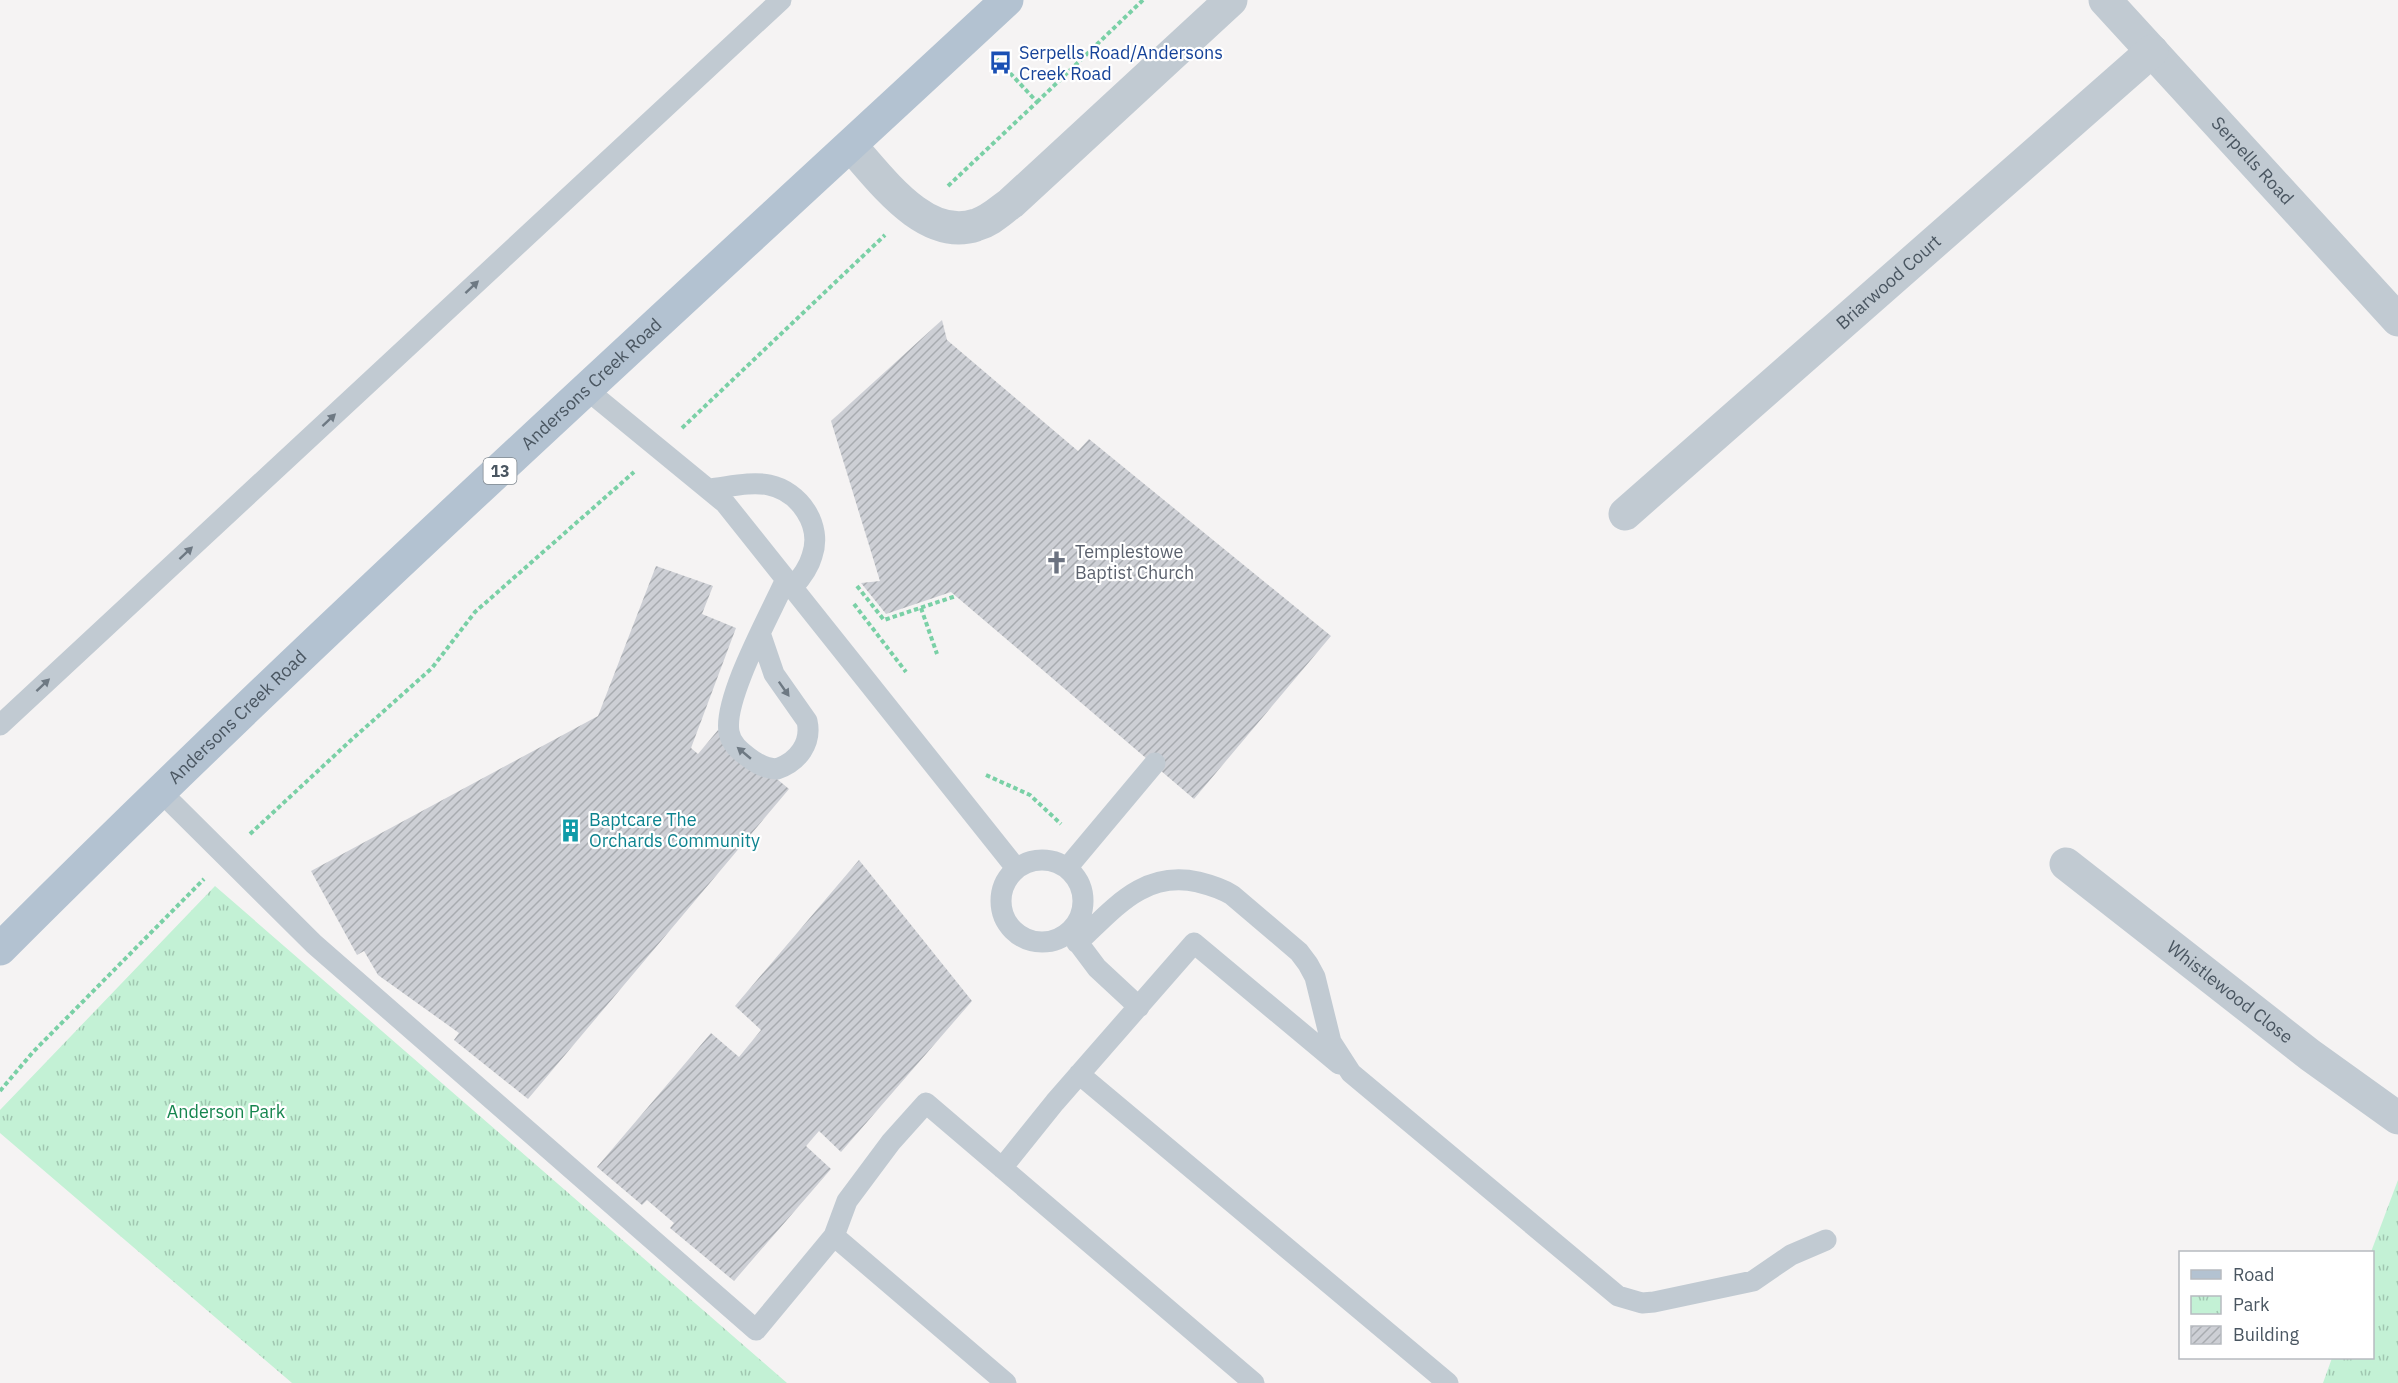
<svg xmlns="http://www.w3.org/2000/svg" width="2398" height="1383" font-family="'IBM Plex Sans',sans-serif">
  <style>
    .park { fill: url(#park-tufts) }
    .building { fill: url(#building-hatch) }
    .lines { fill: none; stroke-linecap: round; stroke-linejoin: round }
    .path { stroke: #7ad0a6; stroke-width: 4; stroke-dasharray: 4.5 3; stroke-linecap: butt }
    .lane { stroke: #c1cad2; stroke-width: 21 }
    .street { stroke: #c1cad2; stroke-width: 33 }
    .primary { stroke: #b3c2d1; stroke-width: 33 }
    .oneway { fill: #6e7983 }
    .labels { text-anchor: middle; stroke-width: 4.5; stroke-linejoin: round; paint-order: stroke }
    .shield { fill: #fff; stroke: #808990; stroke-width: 1.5 }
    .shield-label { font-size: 16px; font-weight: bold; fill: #4a5661 }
    .transit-label { font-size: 18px; fill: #164399; stroke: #fff; text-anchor: start }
    .street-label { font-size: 18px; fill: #4a5661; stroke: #fff }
    .worship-label { font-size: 18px; fill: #5b616d; stroke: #fff; text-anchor: start }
    .culture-label { font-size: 18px; fill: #0d838f; stroke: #fff; text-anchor: start }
    .park-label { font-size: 18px; fill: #17864f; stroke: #fff }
  </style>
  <defs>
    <pattern id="park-tufts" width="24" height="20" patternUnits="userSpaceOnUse" patternTransform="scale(1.5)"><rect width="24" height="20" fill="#c3f1d5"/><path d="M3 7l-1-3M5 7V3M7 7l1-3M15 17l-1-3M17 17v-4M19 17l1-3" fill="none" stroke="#a0c6b0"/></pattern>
    <pattern id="building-hatch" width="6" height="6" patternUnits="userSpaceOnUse" patternTransform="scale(1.5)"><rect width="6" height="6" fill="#cdcfd5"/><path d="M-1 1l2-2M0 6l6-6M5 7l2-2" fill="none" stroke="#a8abb0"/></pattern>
  </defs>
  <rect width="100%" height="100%" fill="#f5f3f3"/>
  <path class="park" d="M215,886l572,497h-495l-292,-250v-23z
    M2398,1180v203h-75l9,-25h40l-1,-106z"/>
  <path class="building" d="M942,320l5,20 131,111 11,-12 242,197 -137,163 -243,-207 -65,22 -25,-31 19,-2 -49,-160z
    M656,566l57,20 -11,28 34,14 -45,120 7,6 20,-24 71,59 -261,310 -74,-59 5,-7 -81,-58 -14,-24 -7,4 -46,-84 287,-155z
    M859,860l113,141 -131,151 -22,-21 -13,15 25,23 -97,112 -64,-53 4,-5 -27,-23 -5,5 -45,-38 114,-134 28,24 22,-27 -26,-24z"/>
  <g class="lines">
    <path class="path" d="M1037,102l106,-102
      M948,186l89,-84 -40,-43
      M682,428l203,-193
      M857,586l27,34 72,-24
      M854,604l52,68
      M921,608l16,46
      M986,775l44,20 31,29
      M250,834l99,-92 83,-74 43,-56 159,-140
      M0,1091l33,-39 171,-173"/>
    <path class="lane" d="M586,389l139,114 291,365
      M709,489c19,-2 42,-8 60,-4 30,6 54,40 43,71 -3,11 -11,22 -19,31
      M761,636l13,38 33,47c5,22 -9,41 -30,48 -11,0 -20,-5 -29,-12 -8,-6 -17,-13 -19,-25 -6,-34 42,-119 57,-153
      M0,725l781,-725
      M159,790l155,154 442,386 78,-94 13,-35 44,-59 35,-39 328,280
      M1001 901a41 41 0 1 1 82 0a41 41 0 1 1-82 0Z
      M1067,868l88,-105
      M1070,932l27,36 42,39
      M1077,943c37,-34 66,-73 121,-61 12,3 23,6 34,13l67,57 9,12 7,13 16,65 20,31 267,223 24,7 12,-1 99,-21 38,-26 35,-15
      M1079,1074l369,309
      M1002,1168l53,-66 139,-159 145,121
      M834,1236l172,147"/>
    <g class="street">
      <path id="s1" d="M2105,0l293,320"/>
      <path d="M851,146c30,33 74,96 125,79 14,-4 24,-14 35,-22l220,-203"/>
      <path id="s2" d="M1625,514l527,-463"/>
      <path id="s3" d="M2066,864l244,191 88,63"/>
    </g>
    <path class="primary" id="s4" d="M0,949c326,-326 669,-635 1007,-949"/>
  </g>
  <defs><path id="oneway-solid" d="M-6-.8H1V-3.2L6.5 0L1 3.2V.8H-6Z" transform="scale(1.5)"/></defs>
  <g class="oneway">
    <use href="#oneway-solid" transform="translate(472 287) rotate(-43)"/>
    <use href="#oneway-solid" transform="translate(329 420) rotate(-43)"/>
    <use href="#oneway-solid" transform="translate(186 553) rotate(-43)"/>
    <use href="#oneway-solid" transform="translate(43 685) rotate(-43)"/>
    <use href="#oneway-solid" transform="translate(784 689) rotate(55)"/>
    <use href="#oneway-solid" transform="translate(744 753) rotate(-140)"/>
  </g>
  <defs>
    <symbol id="bus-bare" viewBox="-9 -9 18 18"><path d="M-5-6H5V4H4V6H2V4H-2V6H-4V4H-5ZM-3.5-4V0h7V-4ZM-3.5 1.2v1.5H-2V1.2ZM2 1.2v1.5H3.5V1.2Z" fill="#1a4fb4" stroke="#fff" stroke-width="2.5" paint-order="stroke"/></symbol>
    <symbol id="church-bare" viewBox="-9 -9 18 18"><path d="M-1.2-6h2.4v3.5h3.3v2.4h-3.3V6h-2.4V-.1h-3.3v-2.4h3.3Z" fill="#6b7280" stroke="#fff" stroke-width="2.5" paint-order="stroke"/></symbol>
    <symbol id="building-bare" viewBox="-9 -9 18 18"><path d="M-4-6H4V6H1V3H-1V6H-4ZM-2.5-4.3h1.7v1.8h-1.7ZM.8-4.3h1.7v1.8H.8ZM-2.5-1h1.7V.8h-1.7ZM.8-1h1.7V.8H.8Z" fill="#0f9aa8" stroke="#fff" stroke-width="2.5" paint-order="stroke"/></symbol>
  </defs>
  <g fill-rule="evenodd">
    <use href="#bus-bare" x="984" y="46" width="33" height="33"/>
    <use href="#church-bare" x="1040" y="546" width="33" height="33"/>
    <use href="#building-bare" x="554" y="814" width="33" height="33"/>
  </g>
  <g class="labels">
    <rect class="shield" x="483.5" y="458" width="33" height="26" rx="4.5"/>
    <g class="shield-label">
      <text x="500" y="477">13</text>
    </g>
    <g class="transit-label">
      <text x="1019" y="59">Serpells Road/Andersons<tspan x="1019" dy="21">Creek Road</tspan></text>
    </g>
    <g class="street-label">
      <text dy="6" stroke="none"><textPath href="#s1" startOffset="218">Serpells Road</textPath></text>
      <text dy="6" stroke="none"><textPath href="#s2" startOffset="351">Briarwood Court</textPath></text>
      <text dy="6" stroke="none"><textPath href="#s4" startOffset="818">Andersons Creek Road</textPath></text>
      <text dy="6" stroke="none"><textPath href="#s4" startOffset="332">Andersons Creek Road</textPath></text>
      <text dy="6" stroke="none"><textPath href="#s3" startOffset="208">Whistlewood Close</textPath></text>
    </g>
    <g class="worship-label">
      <text x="1075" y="558">Templestowe<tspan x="1075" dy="21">Baptist Church</tspan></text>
    </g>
    <g class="culture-label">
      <text x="589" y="826">Baptcare The<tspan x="589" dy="21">Orchards Community</tspan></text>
    </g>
    <g class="park-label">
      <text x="226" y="1118">Anderson Park</text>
    </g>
  </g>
  <rect x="2179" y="1251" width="195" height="108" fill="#ffffff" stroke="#b7bbc0" stroke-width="1.5"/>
  <rect x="2191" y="1270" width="30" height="9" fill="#b3c2d1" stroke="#b7bbc0" stroke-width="1.5"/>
  <text x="2233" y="1281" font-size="18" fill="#4a5661">Road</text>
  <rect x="2191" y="1296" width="30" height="18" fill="url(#park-tufts)" stroke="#b7bbc0" stroke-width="1.5"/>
  <text x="2233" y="1311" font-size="18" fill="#4a5661">Park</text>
  <rect x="2191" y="1326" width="30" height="18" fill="url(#building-hatch)" stroke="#b7bbc0" stroke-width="1.5"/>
  <text x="2233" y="1341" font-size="18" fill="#4a5661">Building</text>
</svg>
